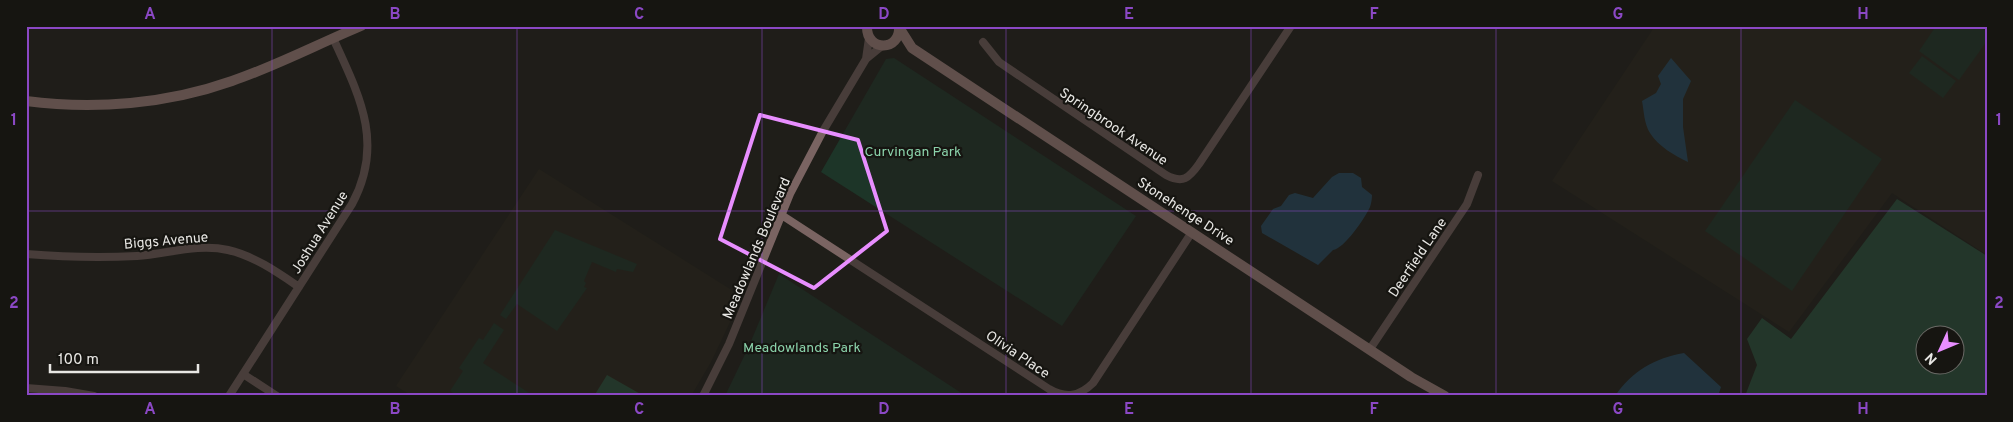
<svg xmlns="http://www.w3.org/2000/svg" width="2013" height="422" font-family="Overpass,sans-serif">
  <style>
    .built { fill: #29251b }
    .green { fill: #1d3528 }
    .forest { fill: #29553e; fill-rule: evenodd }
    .water { fill: #254d67 }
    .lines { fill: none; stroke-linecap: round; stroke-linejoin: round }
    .street { stroke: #7a6462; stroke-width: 8 }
    .secondary { stroke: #af8c88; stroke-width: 10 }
    .marked { fill: none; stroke: #e88eff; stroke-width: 4; stroke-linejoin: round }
    .grid { fill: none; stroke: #8b48c5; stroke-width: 1; stroke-opacity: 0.55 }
    .labels { text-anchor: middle; stroke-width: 4.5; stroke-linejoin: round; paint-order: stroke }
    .street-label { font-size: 14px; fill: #e8e7e4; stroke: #161511 }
    .park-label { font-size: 14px; fill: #8bd3ab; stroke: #161511 }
    .neatline { fill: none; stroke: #8b48c5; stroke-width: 2 }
    .grid-label { font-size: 16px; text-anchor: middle; font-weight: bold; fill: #8b48c5 }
  </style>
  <rect width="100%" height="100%" fill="#1f1e19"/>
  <path class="built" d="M1655,26h332v229l-95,-62 -103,139 -237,-151z
    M539,169l199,125 -8,28 -19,40 -20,34h-279l-16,-10z"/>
  <path class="green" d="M1936,26h43l8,6v9l-28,39 -40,-29z
    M1922,56l34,25 -13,17 -34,-25z
    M894,58l242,158 -74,110 -241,-154 65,-113z
    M1795,100l87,59 -90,132 -87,-60z
    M555,230l82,34 -4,8 -16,-3 -1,3 -24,-10 -8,19 2,2 -2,4 3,1 -30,43 -40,-27 -11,15 -6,-4z
    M779,274l187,122h-241l24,-50z
    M494,323l10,7 -21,33 51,33h-77l-7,-5 13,-20 -4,-3 20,-30 4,2z"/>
  <path class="forest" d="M1897,199l90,57v140h-242l12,-31 -10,-26 15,-21 29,21zM1926,334h30v30h-30z
    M607,375l37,21h-50z"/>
  <path class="water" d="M1671,58l20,23 -8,18v28l5,35c-13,-6 -30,-16 -38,-29 -6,-9 -6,-22 -8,-32l14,-8 5,-9 -3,-8z
    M1339,173h14l8,5 1,9 10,8c0,4 -1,9 -2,12 -5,11 -26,42 -37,43l-15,15 -56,-32 -1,-7 12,-17 8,-3 8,-11 6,-2 18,5 19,-21z
    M1684,353l37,34 -3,9h-103c17,-25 40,-38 69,-43z"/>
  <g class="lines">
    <path class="street" d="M983,42l16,20 167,113c17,9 23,3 33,-11l92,-138
      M866,59l3,-21
      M780,214l269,175c17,10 31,7 44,-6l99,-151
      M26,254c37,3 74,4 111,2 30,-2 61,-13 91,-6 26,6 49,22 71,37
      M1370,349l97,-145 11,-29
      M243,374l34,22
      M26,388l39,3 29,5
      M229,396l123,-192c33,-61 7,-109 -19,-166
      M703,396l26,-52 61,-150 33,-63 43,-72 16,-13"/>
    <path class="secondary" d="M867,26c-1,26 34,26 32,0
      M900,29l12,19 499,329 34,19
      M26,101c69,9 141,3 206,-20 44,-15 86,-37 129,-55"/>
  </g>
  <path d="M0 0H2013V422H0ZM760,115l98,25 29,91 -73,57 -94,-49z" fill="#1f1e19" fill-opacity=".55" fill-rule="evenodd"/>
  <path class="marked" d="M760,115l98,25 29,91 -73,57 -94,-49z"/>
  <path class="grid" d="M272,26v370M517,26v370M762,26v370M1006,26v370M1251,26v370M1496,26v370M1741,26v370M26,211h1961"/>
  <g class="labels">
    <g class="street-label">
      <text transform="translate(1114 126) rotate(34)" y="5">Springbrook Avenue</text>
      <text transform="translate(1186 211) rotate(33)" y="5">Stonehenge Drive</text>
      <text transform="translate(319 232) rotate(-58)" y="5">Joshua Avenue</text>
      <text transform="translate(166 240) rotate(-5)" y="5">Biggs Avenue</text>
      <text transform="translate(756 248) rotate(-67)" y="5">Meadowlands Boulevard</text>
      <text transform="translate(1417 257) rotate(-56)" y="5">Deerfield Lane</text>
      <text transform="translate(1018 354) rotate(34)" y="5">Olivia Place</text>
    </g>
    <g class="park-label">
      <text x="913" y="156">Curvingan Park</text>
      <text x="802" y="352">Meadowlands Park</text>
    </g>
  </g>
  <rect width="2013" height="422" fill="none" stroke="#161511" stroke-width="55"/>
  <g transform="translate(1940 350) rotate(226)"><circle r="24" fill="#161511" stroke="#6a6965"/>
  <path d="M0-4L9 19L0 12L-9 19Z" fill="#e88eff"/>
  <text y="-8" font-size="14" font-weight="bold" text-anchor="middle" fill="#e8e7e4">N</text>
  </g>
  <path d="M50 364v8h148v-8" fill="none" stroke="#e8e7e4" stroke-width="2.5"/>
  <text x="58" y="364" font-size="15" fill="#e8e7e4" stroke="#161511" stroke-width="4" paint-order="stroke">100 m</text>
  <rect x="28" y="28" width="1958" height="366" class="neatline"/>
  <g class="grid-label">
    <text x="150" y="19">A</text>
    <text x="395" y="19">B</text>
    <text x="639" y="19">C</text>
    <text x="884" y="19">D</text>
    <text x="1129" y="19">E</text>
    <text x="1374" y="19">F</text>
    <text x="1618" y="19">G</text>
    <text x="1863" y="19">H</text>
    <text x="14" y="125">1</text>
    <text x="1999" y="125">1</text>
    <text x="14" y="308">2</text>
    <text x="1999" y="308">2</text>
    <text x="150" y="414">A</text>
    <text x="395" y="414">B</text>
    <text x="639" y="414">C</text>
    <text x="884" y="414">D</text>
    <text x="1129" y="414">E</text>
    <text x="1374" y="414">F</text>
    <text x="1618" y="414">G</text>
    <text x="1863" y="414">H</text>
  </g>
</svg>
